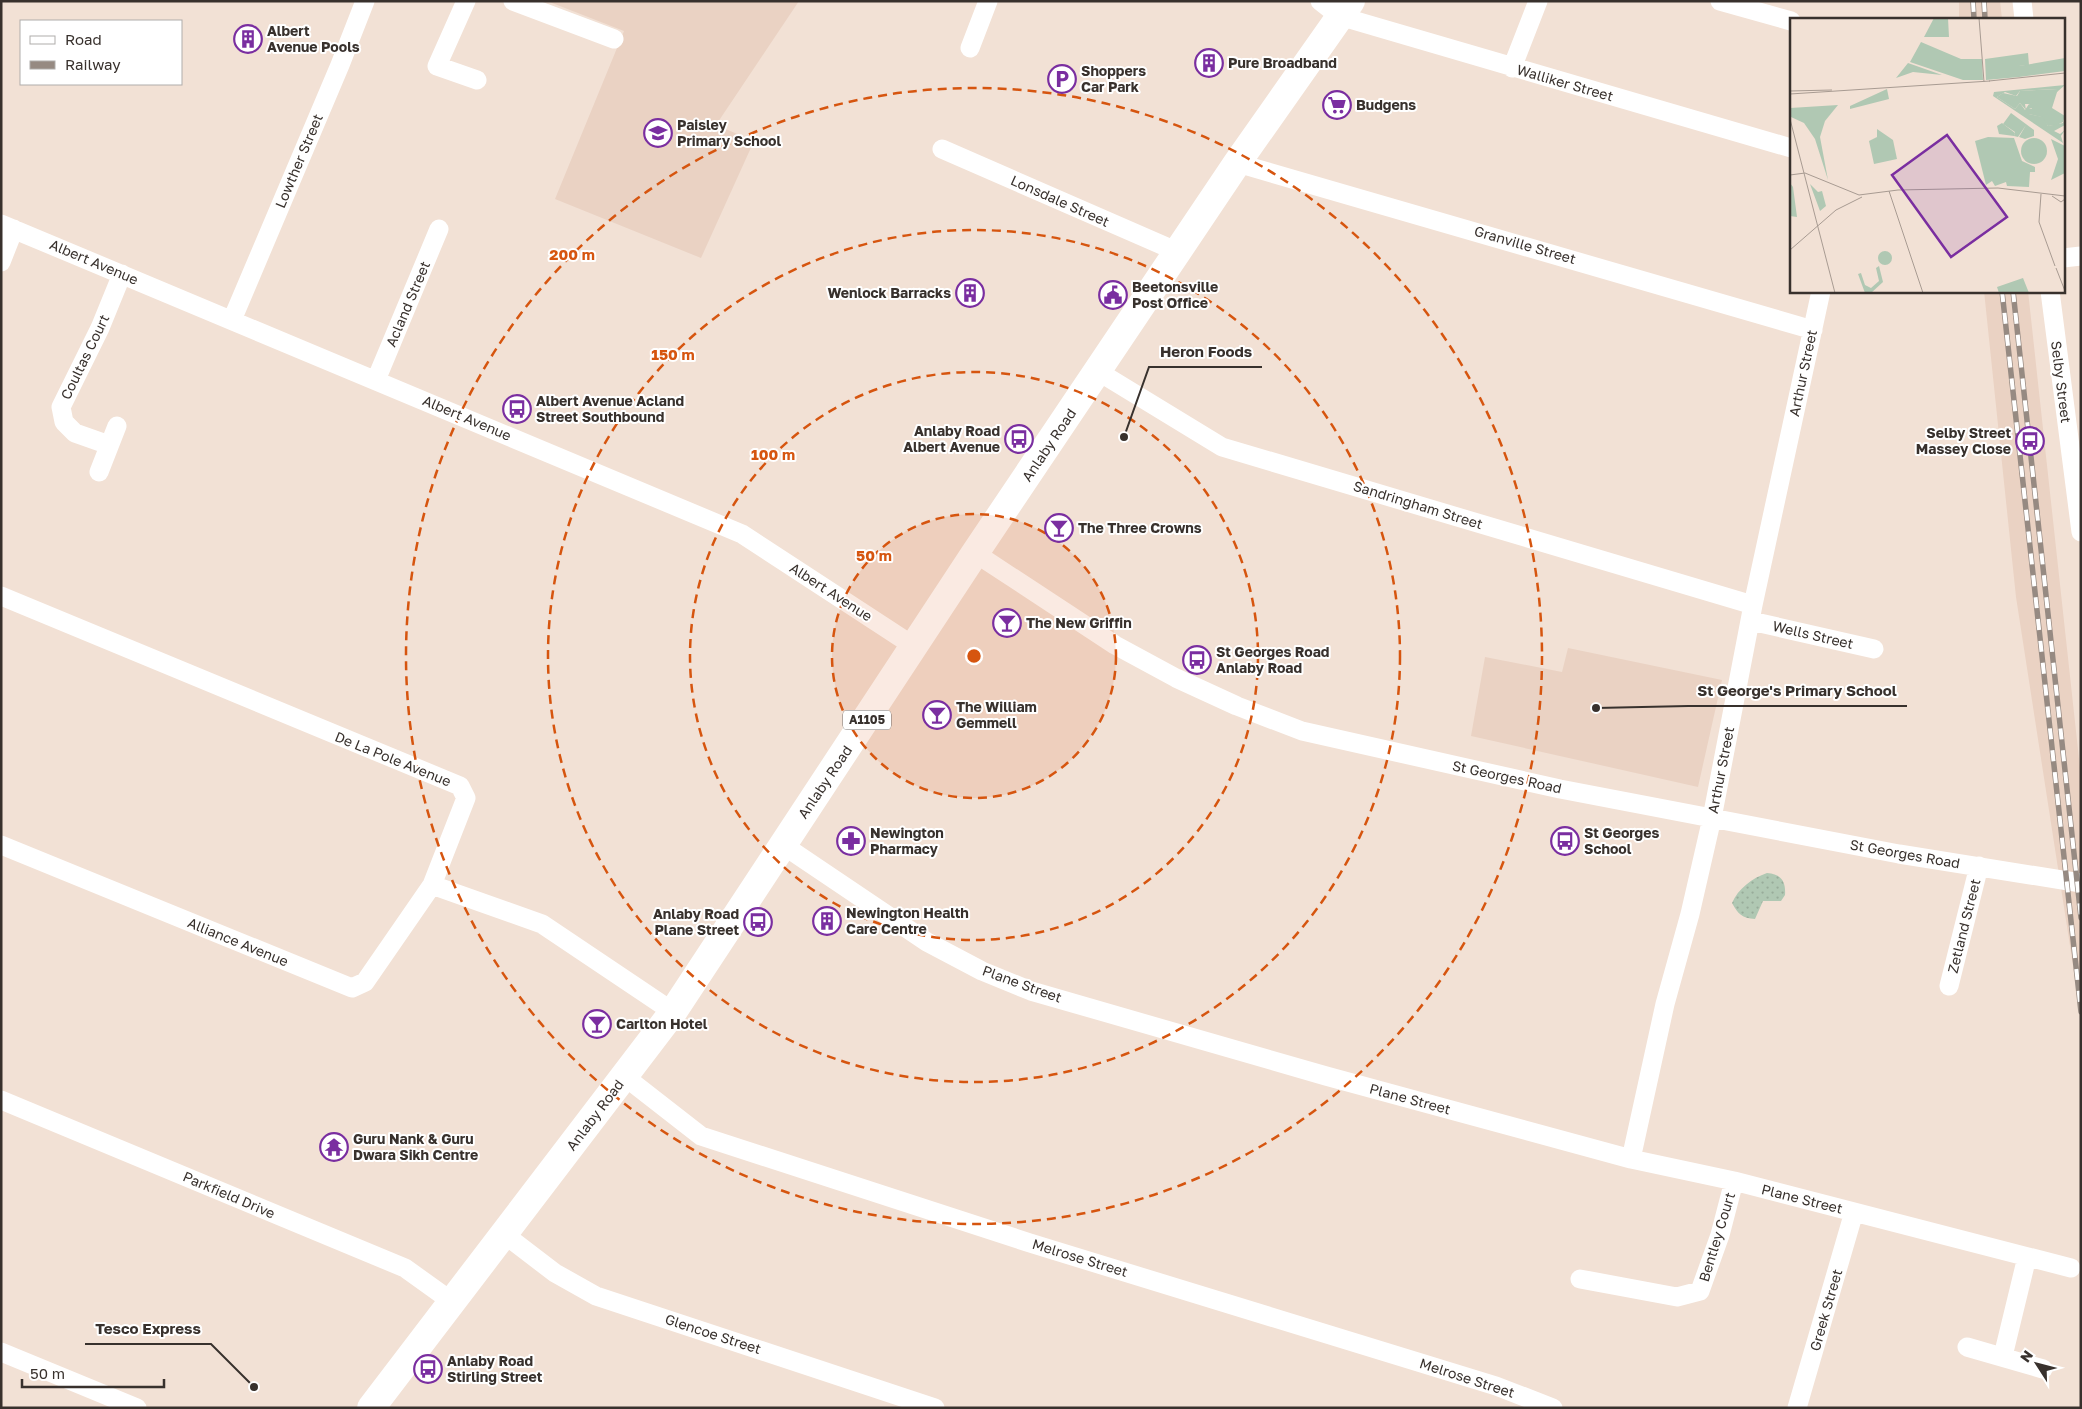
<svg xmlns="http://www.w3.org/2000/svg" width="2082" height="1409" font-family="'Golos Text',sans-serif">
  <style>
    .built { fill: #ead2c3 }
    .green { fill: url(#green-dots) }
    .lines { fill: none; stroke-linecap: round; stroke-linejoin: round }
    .minor { stroke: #fff; stroke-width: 19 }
    .primary { stroke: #fff; stroke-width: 28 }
    .rail-casing { stroke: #968a82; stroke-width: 5.5 }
    .rail { stroke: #fff; stroke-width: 4; stroke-dasharray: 11; stroke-linecap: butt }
    .ring { fill: none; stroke: #d6550f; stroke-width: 2.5; stroke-dasharray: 9 6 }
    .labels { text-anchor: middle; stroke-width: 4; stroke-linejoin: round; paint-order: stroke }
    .shield { fill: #fff; stroke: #746f6c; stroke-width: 1 }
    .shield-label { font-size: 12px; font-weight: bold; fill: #38312d }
    .poi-label { font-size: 14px; font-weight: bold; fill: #38312d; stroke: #fff; text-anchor: start }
    .street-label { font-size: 14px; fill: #38312d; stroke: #fff }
    .inset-road { fill: none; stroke: #a89b92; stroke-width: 1 }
    .view { fill: #7a2ea0; fill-opacity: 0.15; stroke: #7a2ea0; stroke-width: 2.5 }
    .inset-edge { fill: none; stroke: #38312d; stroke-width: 2.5 }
    .centre { fill: #d6550f; stroke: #fff; stroke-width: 2.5 }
    .ring-label { font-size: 15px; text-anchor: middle; font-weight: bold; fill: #d6550f; stroke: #fff; stroke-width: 4; stroke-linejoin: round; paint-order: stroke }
    .leader { fill: none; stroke: #38312d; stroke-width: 2 }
    .callout-dot { fill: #38312d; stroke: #fff; stroke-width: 2 }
    .callout-label { font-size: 15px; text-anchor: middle; font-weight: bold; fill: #38312d; stroke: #fff; stroke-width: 4; stroke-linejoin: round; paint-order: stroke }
  </style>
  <defs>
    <pattern id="green-dots" width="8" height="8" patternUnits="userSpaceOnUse" patternTransform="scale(1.25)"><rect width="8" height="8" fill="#b0c8b3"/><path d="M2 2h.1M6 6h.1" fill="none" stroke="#98ac9a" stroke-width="1.8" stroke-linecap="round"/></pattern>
  </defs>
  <rect width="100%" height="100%" fill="#f2e1d5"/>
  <path class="built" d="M547,1h252l-83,124 38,16 -53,117 -146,-59 69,-168z
    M1959,1h41l2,18h-43z
    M1984,291h44l53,486v240l-65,-420z
    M1568,648l154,32 -24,107 -227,-51 14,-79 77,15z"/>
  <path class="green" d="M1767,873c14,1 19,8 18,22l-4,6h-18l-8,18c-13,-1 -17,-5 -23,-16 6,-14 20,-25 35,-30z"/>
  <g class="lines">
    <path class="minor" d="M466,1l-29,65 40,14
      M513,1l101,38
      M1320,1l19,15 452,132
      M1720,1l71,20
      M2022,1l2,18
      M970,48l18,-47
      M1512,68l26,-67
      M942,149l236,103
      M1237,163l576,167
      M1,224l741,310 173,113
      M2063,258l18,-2
      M1,262l13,-33
      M2050,291l31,241
      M232,320l108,-255 25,-64
      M1099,372l123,75 531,158
      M376,380l63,-151
      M109,445l-34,-12 -11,-11 -3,-15 39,-79 22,-54
      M99,472l18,-46
      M975,553l140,92 61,33 61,28 65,25 258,58 339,65 182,29
      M1,596l459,190 6,12 -34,87 -67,97 -13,6 -351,-143
      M1751,621l123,28
      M783,845l144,97 55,29 49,20 295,85 305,83 103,22 337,87
      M432,885l110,39 131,88
      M1949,986l30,-120
      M624,1076l77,60 329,107 466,143 57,22
      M1,1100l404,168 46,33
      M1631,1159l34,-155 25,-90 22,-96 41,-213 68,-314
      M504,1234l51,39 41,23 339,112
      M1580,1279l97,18 23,-6 20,-56 14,-54
      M1967,1347l76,22
      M1,1352l136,56
      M2003,1356l24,-99
      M1797,1408l57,-196"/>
    <path class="primary" d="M371,1408l302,-396 302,-459 262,-390 114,-162"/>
    <defs>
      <path id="rail" d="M1973,1l1,18
        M1984,1l1,18
        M2002,291l79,721
        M2013,291l68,627"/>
    </defs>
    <use href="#rail" class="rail-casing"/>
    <use href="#rail" class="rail"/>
  </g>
  <circle cx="974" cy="656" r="142" fill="#d6550f" fill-opacity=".12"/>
  <g class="ring">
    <circle cx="974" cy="656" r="142"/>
    <circle cx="974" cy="656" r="284"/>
    <circle cx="974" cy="656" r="426"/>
    <circle cx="974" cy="656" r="568"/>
  </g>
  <defs>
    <symbol id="building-ring" viewBox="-11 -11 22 22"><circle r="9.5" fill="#fff" stroke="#7a2ea0" stroke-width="1.5"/><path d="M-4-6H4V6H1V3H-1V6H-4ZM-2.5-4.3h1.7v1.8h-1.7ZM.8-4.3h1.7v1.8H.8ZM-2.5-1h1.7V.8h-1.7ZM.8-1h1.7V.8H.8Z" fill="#7a2ea0"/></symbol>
    <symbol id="parking-ring" viewBox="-11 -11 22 22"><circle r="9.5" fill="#fff" stroke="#7a2ea0" stroke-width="1.5"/><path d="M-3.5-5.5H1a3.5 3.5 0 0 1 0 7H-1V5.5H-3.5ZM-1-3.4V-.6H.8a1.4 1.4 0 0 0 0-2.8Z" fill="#7a2ea0"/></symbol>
    <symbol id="supermarket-ring" viewBox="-11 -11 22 22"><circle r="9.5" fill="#fff" stroke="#7a2ea0" stroke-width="1.5"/><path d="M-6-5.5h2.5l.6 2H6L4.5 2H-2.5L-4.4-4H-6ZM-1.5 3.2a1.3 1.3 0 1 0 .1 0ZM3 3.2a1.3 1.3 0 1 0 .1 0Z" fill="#7a2ea0"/></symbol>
    <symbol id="school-ring" viewBox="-11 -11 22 22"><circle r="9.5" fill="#fff" stroke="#7a2ea0" stroke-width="1.5"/><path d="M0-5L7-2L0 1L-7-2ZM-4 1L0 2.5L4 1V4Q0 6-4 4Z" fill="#7a2ea0"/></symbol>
    <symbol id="civic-ring" viewBox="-11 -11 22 22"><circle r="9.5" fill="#fff" stroke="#7a2ea0" stroke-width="1.5"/><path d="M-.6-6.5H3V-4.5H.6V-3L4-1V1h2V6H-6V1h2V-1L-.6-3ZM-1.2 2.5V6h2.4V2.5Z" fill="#7a2ea0"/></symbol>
    <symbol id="bus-ring" viewBox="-11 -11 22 22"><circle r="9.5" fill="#fff" stroke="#7a2ea0" stroke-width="1.5"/><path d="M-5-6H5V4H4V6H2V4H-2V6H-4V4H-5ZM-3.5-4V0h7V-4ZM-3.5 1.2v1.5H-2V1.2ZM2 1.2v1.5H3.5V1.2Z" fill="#7a2ea0"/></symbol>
    <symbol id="bar-ring" viewBox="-11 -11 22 22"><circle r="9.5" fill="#fff" stroke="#7a2ea0" stroke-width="1.5"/><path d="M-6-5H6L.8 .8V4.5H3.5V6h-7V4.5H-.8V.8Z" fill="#7a2ea0"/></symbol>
    <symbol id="pharmacy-ring" viewBox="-11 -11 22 22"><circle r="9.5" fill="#fff" stroke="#7a2ea0" stroke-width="1.5"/><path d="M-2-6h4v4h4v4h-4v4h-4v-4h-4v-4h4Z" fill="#7a2ea0"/></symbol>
    <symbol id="temple-ring" viewBox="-11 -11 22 22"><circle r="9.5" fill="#fff" stroke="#7a2ea0" stroke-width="1.5"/><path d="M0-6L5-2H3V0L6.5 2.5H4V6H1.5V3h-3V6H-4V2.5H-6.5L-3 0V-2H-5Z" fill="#7a2ea0"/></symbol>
  </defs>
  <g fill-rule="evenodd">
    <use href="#building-ring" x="232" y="23" width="32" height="32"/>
    <use href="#building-ring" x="1193" y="47" width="32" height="32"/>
    <use href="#parking-ring" x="1046" y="63" width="32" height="32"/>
    <use href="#supermarket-ring" x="1321" y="89" width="32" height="32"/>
    <use href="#school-ring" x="642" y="117" width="32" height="32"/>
    <use href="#building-ring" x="954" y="277" width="32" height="32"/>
    <use href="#civic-ring" x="1097" y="279" width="32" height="32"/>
    <use href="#bus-ring" x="501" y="393" width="32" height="32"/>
    <use href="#bus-ring" x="1003" y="423" width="32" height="32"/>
    <use href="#bus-ring" x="2014" y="425" width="32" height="32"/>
    <use href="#bar-ring" x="1043" y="512" width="32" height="32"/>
    <use href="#bar-ring" x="991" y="607" width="32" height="32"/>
    <use href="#bus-ring" x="1181" y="644" width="32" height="32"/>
    <use href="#bar-ring" x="921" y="699" width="32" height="32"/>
    <use href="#pharmacy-ring" x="835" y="825" width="32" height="32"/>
    <use href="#bus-ring" x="1549" y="825" width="32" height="32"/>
    <use href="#building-ring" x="811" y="905" width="32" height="32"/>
    <use href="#bus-ring" x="742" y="906" width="32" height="32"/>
    <use href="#bar-ring" x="581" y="1008" width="32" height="32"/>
    <use href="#temple-ring" x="318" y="1131" width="32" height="32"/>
    <use href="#bus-ring" x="412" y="1353" width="32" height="32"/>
  </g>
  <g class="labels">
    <rect class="shield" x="843" y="710.5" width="48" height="19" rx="4"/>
    <g class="shield-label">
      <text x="867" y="724">A1105</text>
    </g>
    <g class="poi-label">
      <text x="267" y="36">Albert<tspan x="267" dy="16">Avenue Pools</tspan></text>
      <text x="1228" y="68">Pure Broadband</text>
      <text x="1081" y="76">Shoppers<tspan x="1081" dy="16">Car Park</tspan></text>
      <text x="1356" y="110">Budgens</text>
      <text x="677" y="130">Paisley<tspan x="677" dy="16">Primary School</tspan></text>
      <text x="1132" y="292">Beetonsville<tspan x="1132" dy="16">Post Office</tspan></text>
      <text x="951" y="298" text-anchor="end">Wenlock Barracks</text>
      <text x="536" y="406">Albert Avenue Acland<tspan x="536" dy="16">Street Southbound</tspan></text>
      <text x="1000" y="436" text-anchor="end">Anlaby Road<tspan x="1000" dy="16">Albert Avenue</tspan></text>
      <text x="2011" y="438" text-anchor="end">Selby Street<tspan x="2011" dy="16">Massey Close</tspan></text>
      <text x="1078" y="533">The Three Crowns</text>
      <text x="1026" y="628">The New Griffin</text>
      <text x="1216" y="657">St Georges Road<tspan x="1216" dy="16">Anlaby Road</tspan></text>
      <text x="956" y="712">The William<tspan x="956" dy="16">Gemmell</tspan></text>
      <text x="870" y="838">Newington<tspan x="870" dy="16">Pharmacy</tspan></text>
      <text x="1584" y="838">St Georges<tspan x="1584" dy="16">School</tspan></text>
      <text x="846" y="918">Newington Health<tspan x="846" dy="16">Care Centre</tspan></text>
      <text x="739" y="919" text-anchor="end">Anlaby Road<tspan x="739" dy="16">Plane Street</tspan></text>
      <text x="616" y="1029">Carlton Hotel</text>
      <text x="353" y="1144">Guru Nank &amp; Guru<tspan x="353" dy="16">Dwara Sikh Centre</tspan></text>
      <text x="447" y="1366">Anlaby Road<tspan x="447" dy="16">Stirling Street</tspan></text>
    </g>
    <g class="street-label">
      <text transform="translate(1565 83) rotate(16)" y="5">Walliker Street</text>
      <text transform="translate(299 161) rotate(-67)" y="5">Lowther Street</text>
      <text transform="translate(1060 201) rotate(24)" y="5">Lonsdale Street</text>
      <text transform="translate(1525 245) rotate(16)" y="5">Granville Street</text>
      <text transform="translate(94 262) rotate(23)" y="5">Albert Avenue</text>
      <text transform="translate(408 304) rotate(-67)" y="5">Acland Street</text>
      <text transform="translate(85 357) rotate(-64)" y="5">Coultas Court</text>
      <text transform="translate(1803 373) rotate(-78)" y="5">Arthur Street</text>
      <text transform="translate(2061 382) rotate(83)" y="5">Selby Street</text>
      <text transform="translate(467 418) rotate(23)" y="5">Albert Avenue</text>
      <text transform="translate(1049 445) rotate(-56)" y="5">Anlaby Road</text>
      <text transform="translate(1418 505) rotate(17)" y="5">Sandringham Street</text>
      <text transform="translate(831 592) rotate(33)" y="5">Albert Avenue</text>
      <text transform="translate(1813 635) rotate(13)" y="5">Wells Street</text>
      <text transform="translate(393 759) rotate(22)" y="5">De La Pole Avenue</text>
      <text transform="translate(1721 770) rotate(-79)" y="5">Arthur Street</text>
      <text transform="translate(1507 777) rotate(12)" y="5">St Georges Road</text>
      <text transform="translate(825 782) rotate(-56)" y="5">Anlaby Road</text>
      <text transform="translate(1905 854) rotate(10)" y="5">St Georges Road</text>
      <text transform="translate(1964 926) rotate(-76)" y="5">Zetland Street</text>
      <text transform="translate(238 942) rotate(22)" y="5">Alliance Avenue</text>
      <text transform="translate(1022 984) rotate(20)" y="5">Plane Street</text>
      <text transform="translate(1410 1099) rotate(15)" y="5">Plane Street</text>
      <text transform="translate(595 1115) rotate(-53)" y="5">Anlaby Road</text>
      <text transform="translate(229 1195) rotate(23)" y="5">Parkfield Drive</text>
      <text transform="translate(1802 1199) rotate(14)" y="5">Plane Street</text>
      <text transform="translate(1717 1237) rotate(-73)" y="5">Bentley Court</text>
      <text transform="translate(1080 1258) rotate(17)" y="5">Melrose Street</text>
      <text transform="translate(1826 1310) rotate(-74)" y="5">Greek Street</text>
      <text transform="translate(713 1334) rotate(18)" y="5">Glencoe Street</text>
      <text transform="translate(1467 1378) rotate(18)" y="5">Melrose Street</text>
    </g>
  </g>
  <g transform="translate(1790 18)">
    <rect width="275" height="275" fill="#f2e1d5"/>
    <path d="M144,0h14l1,19h-25zM118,45l34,12 -29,-3 -17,6zM97,71l2,10 -39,10v-3zM268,71l-6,19 13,8 -2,6 -6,3 -9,1 -7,-9 -12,-3v-6l3,1 -3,-5h-4l1,6 -6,-7 -5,6 -18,-12 6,-4 14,3 3,-5zM221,95l23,17v6l-9,3 -6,-2 7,-12 -8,12 -4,-1 1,-4 -12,-8zM87,111l16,11 4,19 -23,5 -5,-23 8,-4zM198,119l26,1 8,23 13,6v5h-5l-1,15 -22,-1 -1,-4 -11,4 -3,-5 -6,4 -11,-44zM261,121l14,7v27l-14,7 7,-21zM0,165l3,4 4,30 -7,-1zM20,166l8,8 4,-1 4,15 -6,5zM88 240a7 7 0 1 1 14 0a7 7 0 1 1-14 0ZM89,248l4,16 -12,11h-6l-7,-19 3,-1 4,12 6,3 8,-7 -3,-13zM233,260l6,15h-30l-2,-6z" fill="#b0c8b3"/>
    <path d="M275,40v13l-46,6v-11zM275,67l-8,7v-3l-37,2 -4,5 -11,-4 -8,5 18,12 5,-6 5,7 4,-6 4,4h-4v6l14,3 5,9 15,-3 2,-6v8l-11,6 6,3 5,-4 -4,6 2,7 -70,-47 1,-4zM48,87l-13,16 -5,16 8,43 -13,-41 -11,-16 -13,-6 -1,-9zM212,105l13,10 -1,3 -15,-2 -2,-8z" fill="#b0c8b3"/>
    <path d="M131,24l40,17h21l1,21h-20l-53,-18zM238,35l1,12 -10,1v11l-33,3 -1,-21z" fill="#b0c8b3"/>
    <path d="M231 133a13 13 0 1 1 26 0a13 13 0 1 1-26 0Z" fill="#b0c8b3"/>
    <path class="inset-road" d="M189,0l5,64M199,63l76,-8M0,73l42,-1M0,76l200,-13M0,101l45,174M0,157l15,-2 54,22M99,173l34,102M251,176l-2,28 16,44M69,177l39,-5 100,-2 67,8M262,178l9,6 4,-3M0,232l46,-40 26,-13M266,250l9,23"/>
    <path class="view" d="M157,117l60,82 -56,40 -59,-82z"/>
    <rect width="275" height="275" class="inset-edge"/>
  </g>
  <circle cx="974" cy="656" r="8" class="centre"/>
  <g class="ring-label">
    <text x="572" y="260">200 m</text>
    <text x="673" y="360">150 m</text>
    <text x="773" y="460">100 m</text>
    <text x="874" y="561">50 m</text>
  </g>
  <path class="leader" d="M1124 437L1149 367H1262M1596 708L1688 706H1907M254 1387L211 1344H85"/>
  <g class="callout-dot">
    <circle cx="1124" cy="437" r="5"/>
    <circle cx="1596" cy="708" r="5"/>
    <circle cx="254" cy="1387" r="5"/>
  </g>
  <g class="callout-label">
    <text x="1206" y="357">Heron Foods</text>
    <text x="1797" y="696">St George's Primary School</text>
    <text x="148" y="1334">Tesco Express</text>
  </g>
  <rect width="2082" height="1409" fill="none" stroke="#38312d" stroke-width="5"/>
  <rect x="20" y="20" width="162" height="65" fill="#ffffff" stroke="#afadab"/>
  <rect x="30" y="36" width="25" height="8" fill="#ffffff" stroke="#afadab"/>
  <text x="65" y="45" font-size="15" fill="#38312d">Road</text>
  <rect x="30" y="61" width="25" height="8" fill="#968a82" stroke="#afadab"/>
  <text x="65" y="70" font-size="15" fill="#38312d">Railway</text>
  <g transform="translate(2037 1364) rotate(306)" stroke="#ffffff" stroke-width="4" paint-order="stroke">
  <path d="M0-4L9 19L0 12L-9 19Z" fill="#38312d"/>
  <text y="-8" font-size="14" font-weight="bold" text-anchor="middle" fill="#38312d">N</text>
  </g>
  <path d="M22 1379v8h142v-8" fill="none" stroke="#38312d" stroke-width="2.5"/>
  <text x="30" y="1379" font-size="15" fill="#38312d" stroke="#ffffff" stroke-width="4" paint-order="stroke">50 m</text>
</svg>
